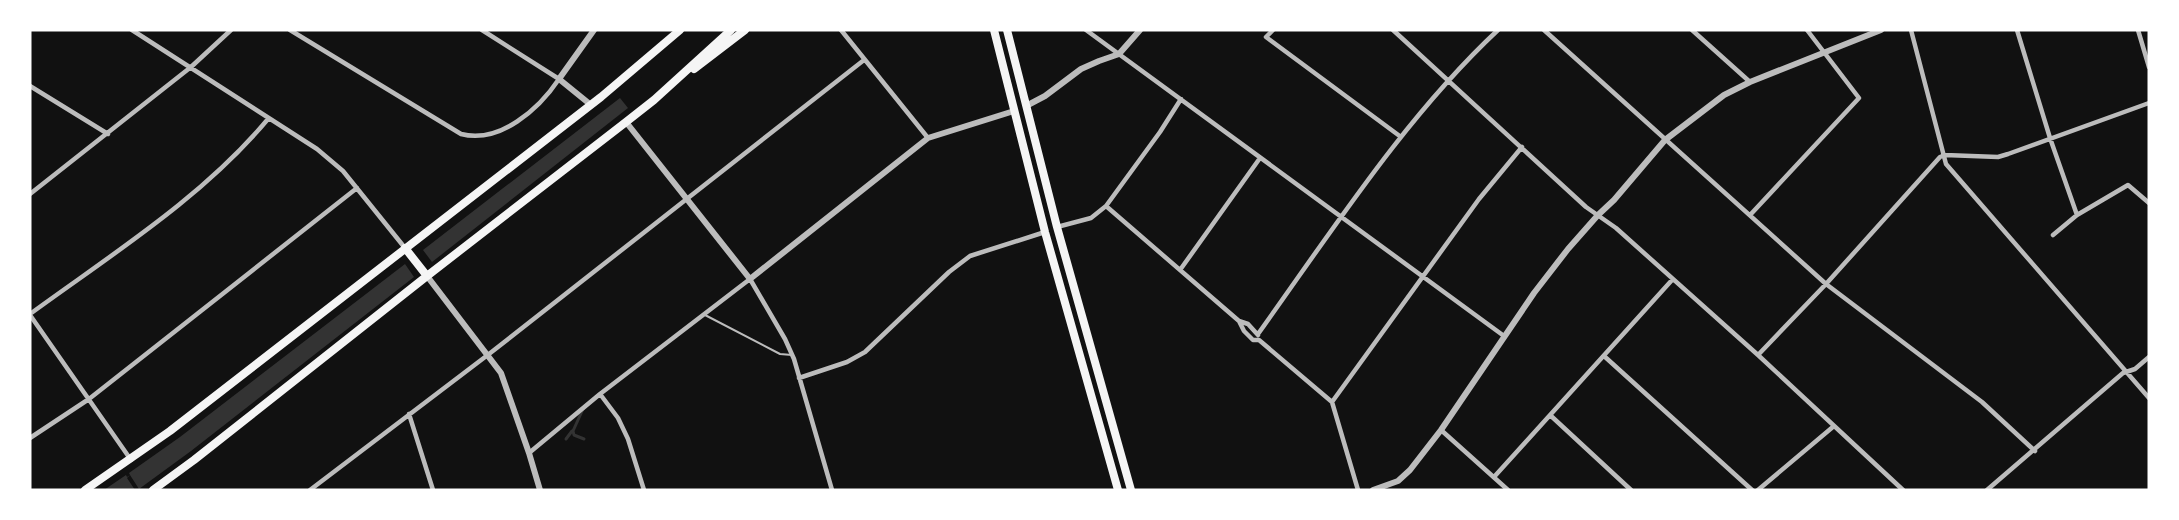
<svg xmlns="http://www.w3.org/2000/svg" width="2179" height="520" font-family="'Alegreya Sans',sans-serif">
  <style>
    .water { fill: #333 }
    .pier { fill: #111 }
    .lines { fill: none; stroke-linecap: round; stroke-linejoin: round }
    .stream { stroke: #333; stroke-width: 3 }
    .service { stroke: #bcbcbc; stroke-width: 2 }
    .minor { stroke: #bcbcbc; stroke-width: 4.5 }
    .tertiary { stroke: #bcbcbc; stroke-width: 6 }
    .trunk { stroke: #f5f5f5; stroke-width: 8 }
  </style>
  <rect width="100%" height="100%" fill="#111"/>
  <path class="water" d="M620,98l8,10 -196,154 -9,-12z
    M405,264l9,13 -223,174 -52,38 -9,-14 -3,3 8,12h-31l22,-15 1,2 3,-2 -1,-2 51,-36z"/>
  <path class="pier" d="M694,30h23l-65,61 -11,-14z"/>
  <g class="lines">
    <path class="stream" d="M583,409l-10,22 1,4 10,4
      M566,439l6,-8"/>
    <path class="service" d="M705,315l75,39 12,1"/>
    <path class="minor" d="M132,30l185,119 26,22 62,77
      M290,30l171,104c39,10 78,-25 98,-55l-77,-49
      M841,30l87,108
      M1086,30l418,306
      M1273,30l-7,7 135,100
      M1393,30l193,177 30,21 142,127 145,135
      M1544,30l282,254 156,118 53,49
      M1692,30l58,52
      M1911,30l35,134 203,234
      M2017,30l33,108 27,77
      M2138,30l11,37
      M30,86l78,48
      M30,194l161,-127 40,-37
      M1106,206l133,115 9,3 10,11
      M1751,214l108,-116 -52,-68
      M1057,227l34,-9 15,-12 54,-74 21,-33
      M2053,235l24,-20 51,-30 21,18
      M1180,270l80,-112
      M30,314c82,-60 172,-116 238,-195
      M30,315l101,145
      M1239,321l5,10 9,9h6l73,62 26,88
      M1258,334c74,-103 147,-217 240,-304
      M1758,355l68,-71 114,-127 5,-2 53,2 10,-3 141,-51
      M1604,356l148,134
      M799,378l48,-16 18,-10 84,-80 21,-16 75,-24
      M600,394l18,24 10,21 16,51
      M1332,402l147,-203 43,-52
      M409,414l24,76
      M1550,415l81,75
      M1441,430l67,60
      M30,438l59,-39 268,-211
      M529,453l71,-59 150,-115 35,60 9,20 38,131
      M1494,477l178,-197
      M310,490l179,-136 375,-294
      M1758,490l76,-64
      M1987,490l136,-117 12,-4 14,-12"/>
    <path class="tertiary" d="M591,105l-32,-26 35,-49
      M1026,106l19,-10 36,-27 18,-8 20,-7 21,-24
      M626,122l124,157 178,-141 86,-27
      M427,276l74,97 28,80 11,37
      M1373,490l25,-9 12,-11 31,-40 93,-137 34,-44 30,-34 16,-15 51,-60 59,-45 26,-13 131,-52"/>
    <path class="trunk" d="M994,30l51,202 73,258
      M1007,30l50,197 74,263
      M694,69l51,-39
      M405,248l22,28
      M85,490l85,-59 431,-334 79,-67
      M153,490l41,-30 233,-184 199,-154 28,-22 77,-70"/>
  </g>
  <rect width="2179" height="520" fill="none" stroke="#ffffff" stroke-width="63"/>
</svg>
